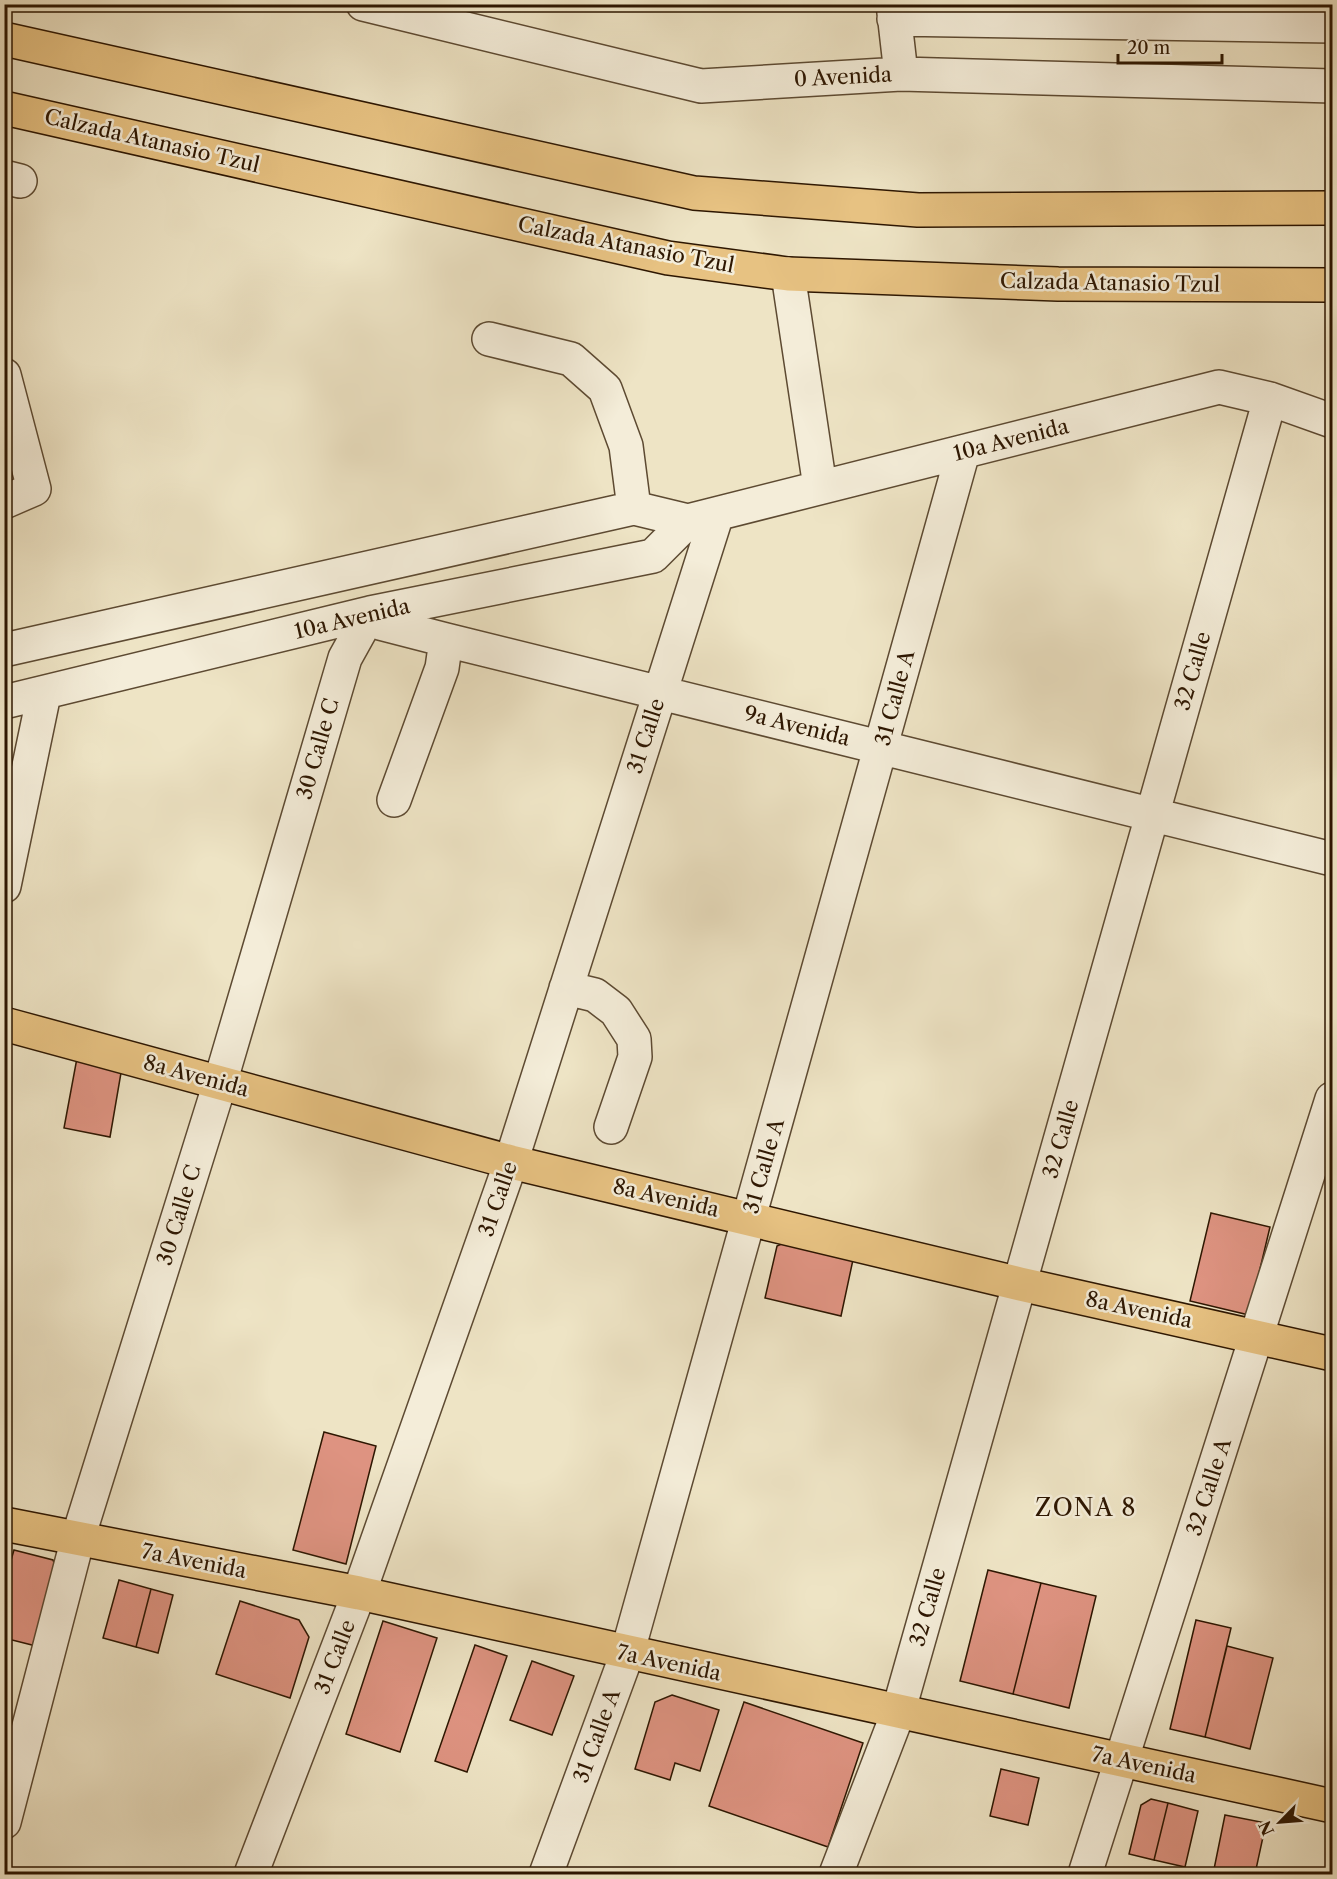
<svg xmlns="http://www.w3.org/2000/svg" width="1337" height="1879" font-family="'Libre Caslon Text',serif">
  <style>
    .building { fill: #de9381; stroke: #2d1601; stroke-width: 1.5 }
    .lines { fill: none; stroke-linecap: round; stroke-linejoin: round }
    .minor-casing { stroke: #5d4a32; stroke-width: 36 }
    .major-casing { stroke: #2d1601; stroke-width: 36 }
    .minor { stroke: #f4edd9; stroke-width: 33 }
    .major { stroke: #e7c282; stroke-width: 33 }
    .labels { text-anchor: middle; stroke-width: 5; stroke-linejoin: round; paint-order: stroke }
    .street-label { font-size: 21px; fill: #2d1601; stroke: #f4edd9 }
    .quarter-label { font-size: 24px; letter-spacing: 1.5px; fill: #2d1601; stroke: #f4edd9 }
  </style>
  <rect width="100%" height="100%" fill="#eee4c5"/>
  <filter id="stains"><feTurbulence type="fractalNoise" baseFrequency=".00333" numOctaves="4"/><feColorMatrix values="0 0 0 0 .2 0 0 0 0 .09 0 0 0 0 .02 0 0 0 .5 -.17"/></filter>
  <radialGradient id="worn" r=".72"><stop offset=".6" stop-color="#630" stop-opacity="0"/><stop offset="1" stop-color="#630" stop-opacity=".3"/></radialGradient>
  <path class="building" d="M77,1058l45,9 -12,70 -46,-9z
    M1211,1213l59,14 -21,88 -59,-14z
    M790,1240l64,15 -13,61 -76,-18 12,-52z
    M324,1432l52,14 -30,118 -53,-14z
    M14,1550l39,10 6,16 -19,71 -36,-9v-54z
    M988,1570l53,13 -28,111 -53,-13z
    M119,1580l32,9 -15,58 -33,-9z
    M1041,1583l55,13 -27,112 -56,-14z
    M151,1589l22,6 -15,58 -22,-6z
    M240,1601l59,19 10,17 -19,61 -74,-24z
    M1196,1620l35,8 -26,109 -35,-8z
    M383,1621l54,17 -37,114 -54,-18z
    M475,1645l32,11 -40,116 -32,-11z
    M1227,1646l46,12 -23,91 -45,-12z
    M532,1661l42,15 -22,59 -42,-15z
    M672,1695l47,15 -19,61 -25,-8 -5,17 -35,-11 20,-67z
    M744,1702l119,41 -35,104 -119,-41z
    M1001,1769l38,9 -11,47 -38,-9z
    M1151,1799l17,4 -14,57 -25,-6 12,-49z
    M1168,1803l30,8 -13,56 -31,-7z
    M1225,1815l41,8 -11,51h-42z"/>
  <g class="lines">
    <defs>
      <path id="minor" d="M363,4l338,82 200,-12 431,12
        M893,4l8,70
        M894,19l438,7
        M4,177l16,4
        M788,274l32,213
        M489,339l82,20 34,30 21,57 8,62
        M4,375l30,114 -30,13
        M4,650l630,-142 54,13 531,-134 51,12 62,22
        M4,702l366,-89 283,-57 35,-35
        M394,800l48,-132 4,-28
        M4,886l40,-192
        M566,988l29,7 21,16 18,28 1,18 -24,70
        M4,1822l74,-284 142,-455 125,-425 25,-45 10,10 66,17 886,219
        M251,1874l108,-281 152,-431 206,-648
        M546,1874l81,-220 336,-1202
        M836,1874l62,-161 372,-1314
        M1085,1874l247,-775"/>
      <path id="major" d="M4,39l690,154 224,17 414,-2
        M4,108l664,150 120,16 270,10 274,1
        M4,1024l507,138 509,122 312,70
        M4,1524l355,69 973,213"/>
    </defs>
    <use href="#minor" class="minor-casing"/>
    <use href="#major" class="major-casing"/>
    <use href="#minor" class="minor"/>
    <use href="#major" class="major"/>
  </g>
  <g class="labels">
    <g class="street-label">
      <text transform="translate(843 77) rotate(-3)" y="7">0 Avenida</text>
      <text transform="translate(152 141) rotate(13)" y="7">Calzada Atanasio Tzul</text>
      <text transform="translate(626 245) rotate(11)" y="7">Calzada Atanasio Tzul</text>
      <text transform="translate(1110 283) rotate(1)" y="7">Calzada Atanasio Tzul</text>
      <text transform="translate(1011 440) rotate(-14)" y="7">10a Avenida</text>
      <text transform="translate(352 619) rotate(-13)" y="7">10a Avenida</text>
      <text transform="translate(1193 671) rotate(-74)" y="7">32 Calle</text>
      <text transform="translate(895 698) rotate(-75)" y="7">31 Calle A</text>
      <text transform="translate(797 726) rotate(14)" y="7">9a Avenida</text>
      <text transform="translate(646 736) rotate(-72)" y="7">31 Calle</text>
      <text transform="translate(318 749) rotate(-74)" y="7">30 Calle C</text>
      <text transform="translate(196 1076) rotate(15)" y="7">8a Avenida</text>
      <text transform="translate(1061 1139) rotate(-74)" y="7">32 Calle</text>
      <text transform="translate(764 1166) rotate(-74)" y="7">31 Calle A</text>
      <text transform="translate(666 1198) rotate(13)" y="7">8a Avenida</text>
      <text transform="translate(498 1199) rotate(-71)" y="7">31 Calle</text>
      <text transform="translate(179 1215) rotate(-73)" y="7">30 Calle C</text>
      <text transform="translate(1139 1310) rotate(12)" y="7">8a Avenida</text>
      <text transform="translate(1209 1487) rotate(-72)" y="7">32 Calle A</text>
      <text transform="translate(194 1561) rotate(11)" y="7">7a Avenida</text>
      <text transform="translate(928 1607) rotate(-74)" y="7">32 Calle</text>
      <text transform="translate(335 1657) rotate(-69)" y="7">31 Calle</text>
      <text transform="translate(669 1663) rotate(12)" y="7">7a Avenida</text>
      <text transform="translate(597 1736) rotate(-70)" y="7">31 Calle A</text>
      <text transform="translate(1144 1765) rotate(12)" y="7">7a Avenida</text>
    </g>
    <g class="quarter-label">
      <text x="1086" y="1516">ZONA 8</text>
    </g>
  </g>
  <rect width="1337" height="1879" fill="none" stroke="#eee4c5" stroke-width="24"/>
  <rect x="6" y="6" width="1325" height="1867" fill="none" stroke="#2d1601" stroke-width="3"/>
  <rect x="12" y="12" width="1313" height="1855" fill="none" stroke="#2d1601" stroke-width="1.5"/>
  <g transform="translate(1280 1822) rotate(245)" stroke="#f4edd9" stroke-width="4.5" paint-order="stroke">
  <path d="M0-4.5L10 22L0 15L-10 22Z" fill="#2d1601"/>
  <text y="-9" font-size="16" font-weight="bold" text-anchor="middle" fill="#2d1601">N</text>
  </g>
  <path d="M1118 54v9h104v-9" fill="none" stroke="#2d1601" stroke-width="3"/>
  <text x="1127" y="54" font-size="18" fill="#2d1601" stroke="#f4edd9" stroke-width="4.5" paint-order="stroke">20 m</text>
  <rect width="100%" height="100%" filter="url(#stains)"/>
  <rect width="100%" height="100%" fill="url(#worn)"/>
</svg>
